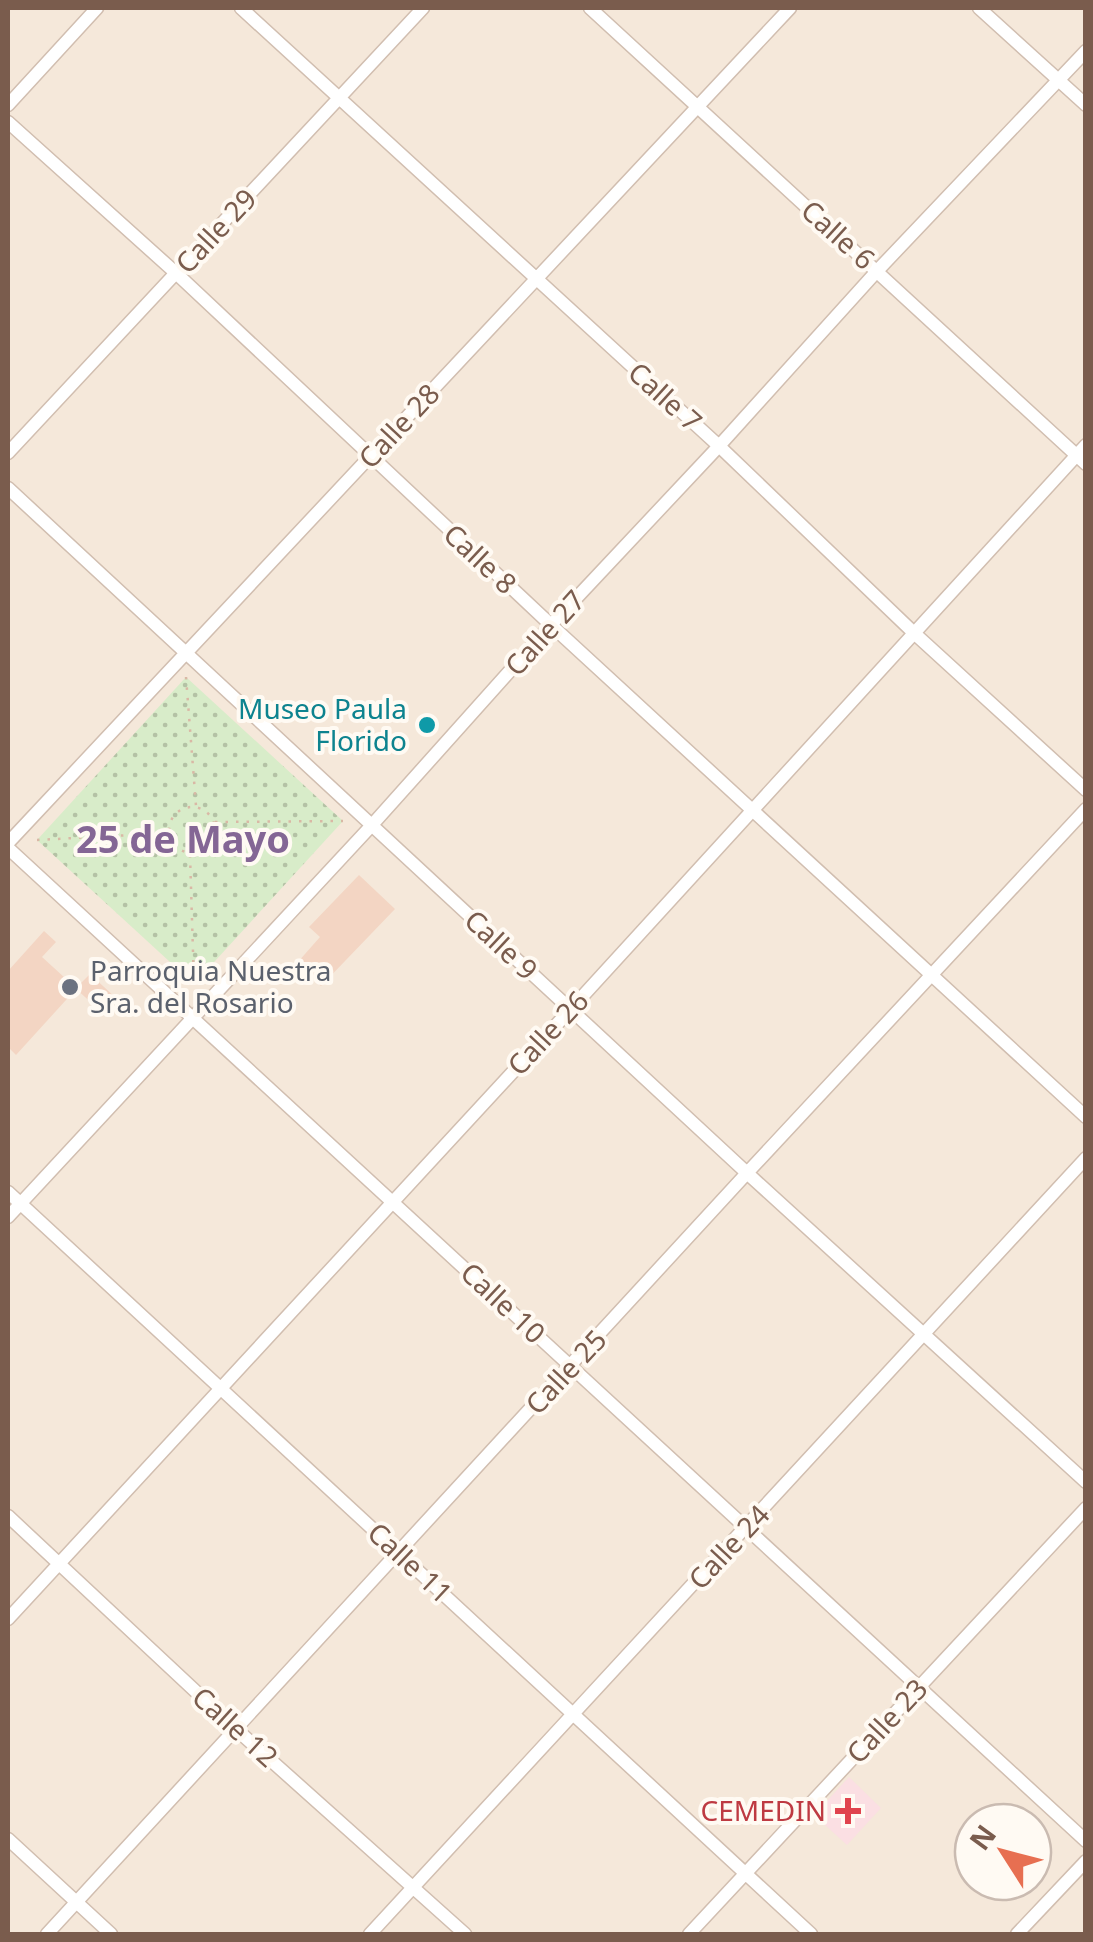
<svg xmlns="http://www.w3.org/2000/svg" width="1093" height="1942" font-family="'Noto Sans',sans-serif">
  <style>
    .residential { fill: #f5e8da; fill-rule: evenodd }
    .medical { fill: #fbdfe3 }
    .grass { fill: url(#grass-dots) }
    .building { fill: #f3d5c3 }
    .lines { fill: none; stroke-linecap: round; stroke-linejoin: round }
    .street-casing { stroke: #d1beb0; stroke-width: 15 }
    .path { stroke: #d9b8a5; stroke-width: 2.5; stroke-dasharray: 2.5 8; stroke-linecap: butt }
    .street { stroke: #fff; stroke-width: 12 }
    .culture-dot { fill: #0f9aa8; stroke: #fffaf3; stroke-width: 4 }
    .worship-dot { fill: #6b7280; stroke: #fffaf3; stroke-width: 4 }
    .health-dot { fill: #e0444e; stroke: #fffaf3; stroke-width: 4 }
    .labels { text-anchor: middle; stroke-width: 8; stroke-linejoin: round; paint-order: stroke }
    .street-label { font-size: 28px; fill: #7a5c4d; stroke: #fffaf3 }
    .culture-label { font-size: 28px; fill: #0d838f; stroke: #fffaf3; text-anchor: end }
    .worship-label { font-size: 28px; fill: #5b616d; stroke: #fffaf3; text-anchor: start }
    .health-label { font-size: 28px; fill: #be3a42; stroke: #fffaf3; text-anchor: end }
    .district-label { font-size: 38px; font-weight: bold; fill: #846695; stroke: #fffaf3 }
  </style>
  <defs>
    <pattern id="grass-dots" width="8" height="8" patternUnits="userSpaceOnUse" patternTransform="scale(2.5)"><rect width="8" height="8" fill="#d8ecc9"/><path d="M2 2h.1M6 6h.1" fill="none" stroke="#b4c2a5" stroke-width="1.8" stroke-linecap="round"/></pattern>
  </defs>
  <rect width="100%" height="100%" fill="#fdf6ec"/>
  <path class="residential" d="M8,8h1077v1926h-1077zM973,1822h60v60h-60z"/>
  <path class="medical" d="M849,1777l32,31 -34,37 -33,-30z"/>
  <path class="grass" d="M186,677l157,144 -149,163 -157,-144z"/>
  <path class="building" d="M359,875l36,34 -74,77 -24,-23 23,-26 -11,-10z
    M44,931l12,11 -14,15 34,31 14,-14 27,25 -14,14 -27,-24 -60,66 -8,-8v-76z"/>
  <g class="lines">
    <defs>
      <path id="street" d="M241,8l478,438 195,187 172,157
        M590,8l496,456
        M979,8l107,97
        M8,105l89,-97
        M8,122l169,152 374,351 535,492
        M8,453l415,-445
        M8,488l739,685 339,309
        M8,843l782,-835
        M8,848l1078,993
        M8,1192l803,742
        M8,1217l364,-392 179,-200 168,-179 158,-175 209,-220
        M8,1516l229,214 228,204
        M8,1619l562,-609 516,-565
        M8,1839l103,95
        M47,1934l700,-761 339,-364
        M370,1934l716,-776
        M689,1934l397,-426
        M1017,1934l69,-73"/>
    </defs>
    <use href="#street" class="street-casing"/>
    <path class="path" d="M186,677l10,129
      M169 830a23 23 0 1 1 46 0a23 23 0 1 1-46 0Z
      M215,822l128,-1
      M37,840l131,-7
      M190,855l4,129"/>
    <use href="#street" class="street"/>
  </g>
  <circle class="culture-dot" cx="427" cy="725" r="10"/>
  <circle class="worship-dot" cx="70" cy="987" r="10"/>
  <path class="health-dot" d="M843 1796h10v10h10v10h-10v10h-10v-10h-10v-10h10z"/>
  <g class="labels">
    <g class="street-label">
      <text transform="translate(216 231) rotate(-47)" y="10">Calle 29</text>
      <text transform="translate(838 235) rotate(42)" y="10">Calle 6</text>
      <text transform="translate(665 397) rotate(42)" y="10">Calle 7</text>
      <text transform="translate(399 426) rotate(-47)" y="10">Calle 28</text>
      <text transform="translate(480 559) rotate(43)" y="10">Calle 8</text>
      <text transform="translate(545 633) rotate(-48)" y="10">Calle 27</text>
      <text transform="translate(501 945) rotate(43)" y="10">Calle 9</text>
      <text transform="translate(548 1033) rotate(-47)" y="10">Calle 26</text>
      <text transform="translate(503 1303) rotate(43)" y="10">Calle 10</text>
      <text transform="translate(566 1372) rotate(-47)" y="10">Calle 25</text>
      <text transform="translate(729 1547) rotate(-47)" y="10">Calle 24</text>
      <text transform="translate(410 1563) rotate(43)" y="10">Calle 11</text>
      <text transform="translate(887 1721) rotate(-47)" y="10">Calle 23</text>
      <text transform="translate(235 1727) rotate(42)" y="10">Calle 12</text>
    </g>
    <g class="culture-label">
      <text x="407" y="719">Museo Paula<tspan x="407" dy="32">Florido</tspan></text>
    </g>
    <g class="worship-label">
      <text x="90" y="981">Parroquia Nuestra<tspan x="90" dy="32">Sra. del Rosario</tspan></text>
    </g>
    <g class="health-label">
      <text x="826" y="1821">CEMEDIN</text>
    </g>
    <g class="district-label">
      <text x="183" y="853">25 de Mayo</text>
    </g>
  </g>
  <rect width="1093" height="1942" fill="none" stroke="#7a5c4d" stroke-width="20"/>
  <g transform="translate(1003 1852) rotate(306)"><circle r="48" fill="#fffaf3" stroke="#cabbb1" stroke-width="2.5"/>
  <path d="M0-8L18 38L0 25L-18 38Z" fill="#e76f51"/>
  <text y="-15" font-size="28" font-weight="bold" text-anchor="middle" fill="#7a5c4d">N</text>
  </g>
</svg>
